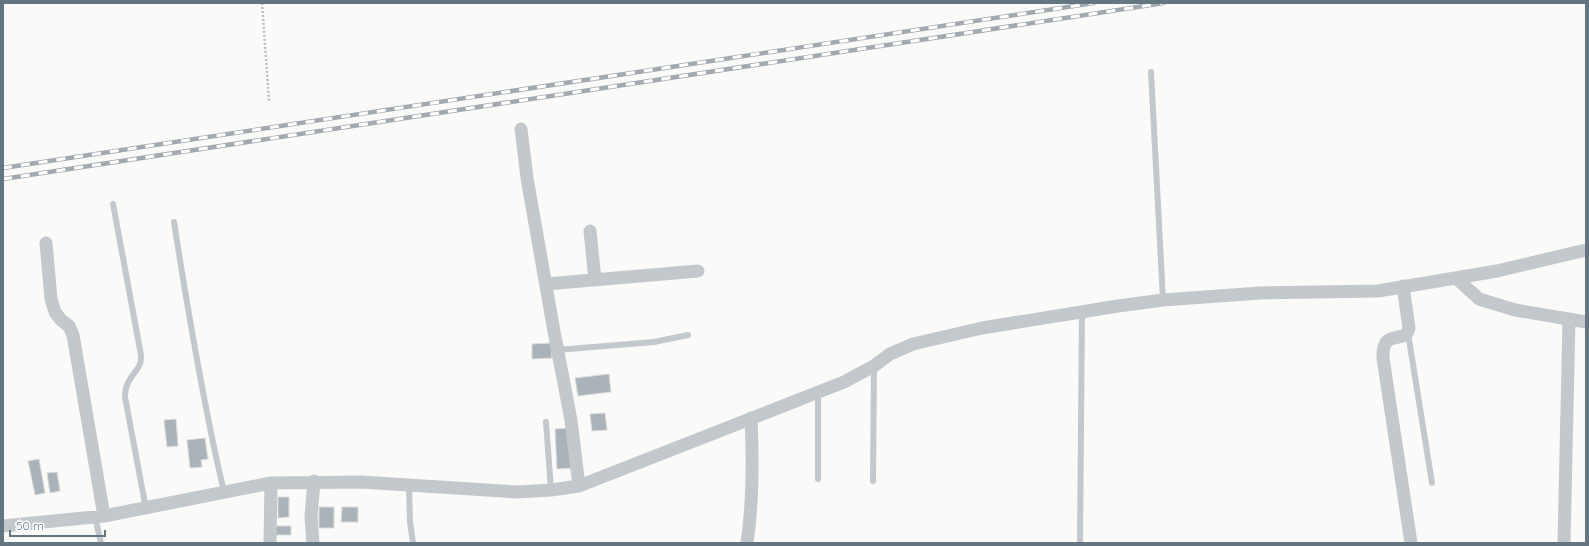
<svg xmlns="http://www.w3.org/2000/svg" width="1589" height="546" font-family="Quicksand,sans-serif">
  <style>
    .building { fill: #aab3b9; stroke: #dcdcda }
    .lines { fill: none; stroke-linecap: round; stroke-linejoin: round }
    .path { stroke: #bbbfc2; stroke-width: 2.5; stroke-dasharray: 2 2; stroke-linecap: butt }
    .lane { stroke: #c3c8cc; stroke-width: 6 }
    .street { stroke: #c3c8cc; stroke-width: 13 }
    .rail-casing { stroke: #a2aab0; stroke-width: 4.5 }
    .rail { stroke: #fff; stroke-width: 3; stroke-dasharray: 9; stroke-linecap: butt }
  </style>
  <rect width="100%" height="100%" fill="#fafaf8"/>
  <path class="building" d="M551,343l1,15 -20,1v-15z
    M609,374l2,18 -33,4 -3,-18z
    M605,413l2,17 -15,1 -2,-17z
    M176,419l2,27 -11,1 -3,-27z
    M570,428l3,40 -16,1 -2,-40z
    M205,438l3,21 -7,1 1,7 -12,1 -3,-28z
    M39,459l6,34 -10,2 -7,-34z
    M57,472l3,19 -10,2 -3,-20z
    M278,497h11v20l-11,1z
    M319,507h15v21h-15z
    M342,507h16v15h-17z
    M274,526h17v9h-17z"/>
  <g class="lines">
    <path class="path" d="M262,3l7,98"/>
    <path class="lane" d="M1151,72l12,228
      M113,204l28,151c1,13 -7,16 -12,26 -3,5 -4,10 -4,16l21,112
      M174,222c14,90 29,181 50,270
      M1408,333l24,150
      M557,350l97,-8 34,-7
      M546,422l5,68
      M818,479v-87
      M873,481l1,-115
      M409,485l1,37 3,21
      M95,517l6,26
      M1080,543l2,-232"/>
    <path class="street" d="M521,129l6,49 26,148 18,94 8,66
      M590,231l5,49
      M46,243l5,56 4,13 6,8 8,6 4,9 31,181
      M1456,278l23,21 36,11 71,12
      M546,284l152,-13
      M1403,286l6,42c-3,18 -27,-2 -26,30l28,185
      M3,526l101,-10 167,-33 90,-1 156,10 34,-2 28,-4 265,-104 30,-16 16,-12 23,-10 69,-16 136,-22 45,-6 97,-7 118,-2 119,-20 89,-21
      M270,543l1,-60
      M313,543l-2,-26 3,-36
      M747,543c6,-41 6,-83 4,-125
      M1564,543l5,-223"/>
    <defs>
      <path id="rail" d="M3,168l1091,-165
        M3,179l1161,-176"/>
    </defs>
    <use href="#rail" class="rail-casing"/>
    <use href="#rail" class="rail"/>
  </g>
  <rect width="1589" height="546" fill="none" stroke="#657683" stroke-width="8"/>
  <path d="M10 530v6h95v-6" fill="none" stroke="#657683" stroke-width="2"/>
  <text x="16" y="530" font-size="12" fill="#657683" stroke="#ffffff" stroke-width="3" paint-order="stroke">50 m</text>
</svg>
